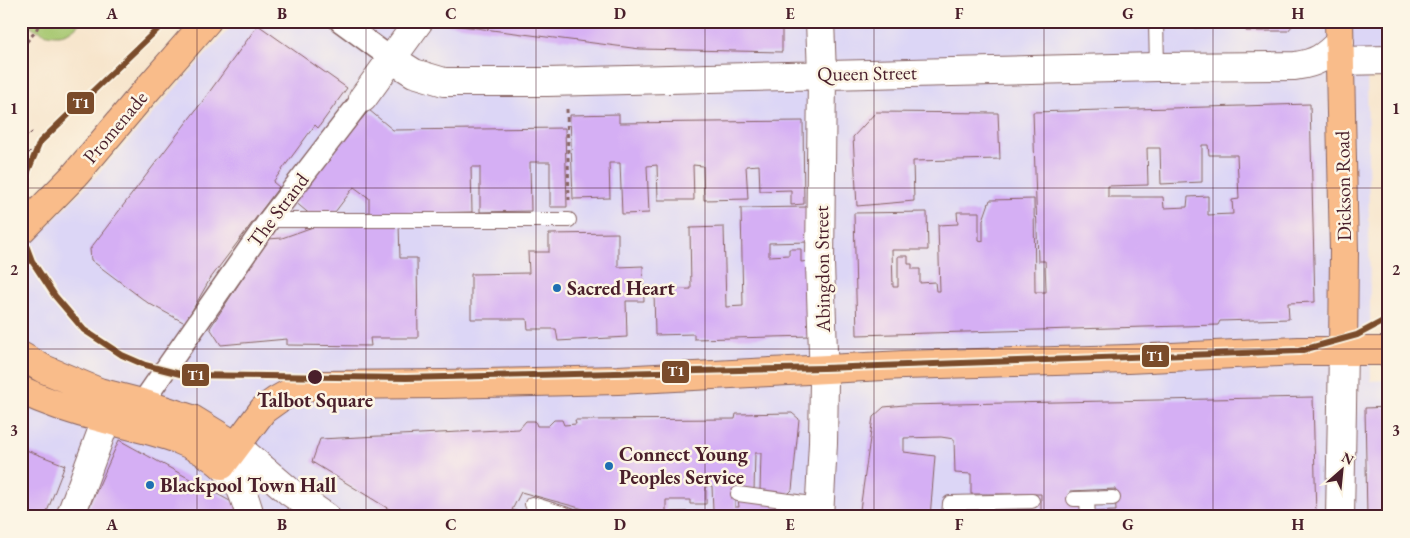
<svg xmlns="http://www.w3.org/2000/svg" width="1410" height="538" font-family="'EB Garamond',serif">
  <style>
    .built { fill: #dcd6f6 }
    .green { fill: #a6c770; stroke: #78734e }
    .building { fill: #d5aff4; fill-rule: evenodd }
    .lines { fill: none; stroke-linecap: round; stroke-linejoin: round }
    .service-casing { stroke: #876463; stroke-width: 16 }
    .pedestrian-casing { stroke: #876463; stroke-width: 24 }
    .minor-casing { stroke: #876463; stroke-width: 30 }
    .primary-casing { stroke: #876463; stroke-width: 30 }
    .path { stroke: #876463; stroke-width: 3; stroke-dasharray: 4 4; stroke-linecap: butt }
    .service { stroke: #fff; stroke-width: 14 }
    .pedestrian { stroke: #fff; stroke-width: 21 }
    .minor { stroke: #fff; stroke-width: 28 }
    .primary { stroke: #f9bc8a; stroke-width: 28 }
    .tram { stroke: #4a1f2b; stroke-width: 1 }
    .tram-1-casing { stroke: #fcf5e5; stroke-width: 10 }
    .tram-1 { stroke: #7a4b2a; stroke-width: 6 }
    .grid { fill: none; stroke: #4a1f2b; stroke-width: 1; stroke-opacity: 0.55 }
    .poi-dot { fill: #1f6fb2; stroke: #fcf5e5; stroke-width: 2 }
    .stop-dot { fill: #4a1f2b; stroke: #fcf5e5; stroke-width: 2 }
    .labels { text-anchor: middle; stroke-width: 5; stroke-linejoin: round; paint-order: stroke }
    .street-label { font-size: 20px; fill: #4a1f2b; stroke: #fcf5e5 }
    .poi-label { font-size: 20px; font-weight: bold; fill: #4a1f2b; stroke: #fcf5e5; text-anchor: start }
    .stop-label { font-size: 20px; font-weight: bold; fill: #4a1f2b; stroke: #fcf5e5 }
    .line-badge { stroke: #fcf5e5; stroke-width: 2 }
    .badge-label { font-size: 14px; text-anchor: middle; font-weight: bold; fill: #fff }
    .neatline { fill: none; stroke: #4a1f2b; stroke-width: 2 }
    .grid-label { font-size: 16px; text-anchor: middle; font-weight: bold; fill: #4a1f2b }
  </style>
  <rect width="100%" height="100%" fill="#fcf5e5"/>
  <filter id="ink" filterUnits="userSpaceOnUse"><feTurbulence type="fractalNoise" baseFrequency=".02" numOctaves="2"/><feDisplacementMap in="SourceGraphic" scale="10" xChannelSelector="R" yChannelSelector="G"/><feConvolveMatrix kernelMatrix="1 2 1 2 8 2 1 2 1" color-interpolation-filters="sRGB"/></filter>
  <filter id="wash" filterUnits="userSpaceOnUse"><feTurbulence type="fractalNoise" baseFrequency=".0096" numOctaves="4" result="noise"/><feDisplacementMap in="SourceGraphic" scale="20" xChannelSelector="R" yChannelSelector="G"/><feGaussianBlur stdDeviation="1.12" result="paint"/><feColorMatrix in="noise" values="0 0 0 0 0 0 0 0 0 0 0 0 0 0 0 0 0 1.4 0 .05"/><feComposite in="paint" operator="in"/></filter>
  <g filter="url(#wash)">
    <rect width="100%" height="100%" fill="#f7e5cc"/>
    <path class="built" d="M236,21h1153v45l-22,1 4,314 18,-1v137h-1368v-263l89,-93z"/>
    <path class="green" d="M24,21h58c-4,4 -8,8 -13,11 -15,8 -34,-1 -45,-11z"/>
    <g id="blocks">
      <path class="building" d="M445,21h337v31l-142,-3 -195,-25z
        M1191,21h51l-4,5 -44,2z
        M1245,21h51l-8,10h-42z
        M258,25l89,63 -29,40 -3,-3 -42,57 6,5 -69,92 -25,44 -37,-20 -57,-43 -1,-11 112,-147z
        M1310,104l5,198 -27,1 1,16 -69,2 -2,4 -361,10 -3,-122 73,-1 1,38h-36l1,37h5v-31h10v8h4v5h8v14l15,-1 1,9h4l-2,-66 20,-1 -1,-12h22v28l4,1v-21l7,-20 44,-1 1,93h11l-1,-31h-7l-5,-149zM1202,145h6l1,10h28l2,44 -7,1 1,14 -25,1v-19l-20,1 -1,10 -23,1 -1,-11h-55v-11l40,-1 -1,-37h13l1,36 41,-2z
        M369,110l24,20 172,-2 2,79h-17v-45h-20l1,49 -51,1v-45h-9l1,45 -103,2v-16l-15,-11 -22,29h-20l-18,-15z
        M876,112l122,1 2,46 -87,2 1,40 -57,5 -4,-69z
        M619,114v9l184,-2 1,83 -13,1v-15l-31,1 -1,-26 -13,1 2,33 -44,1 -1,-34 -10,-1 1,35h-36l-1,-35 -10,1 2,47 -27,1 -2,-51h-11l1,35 -37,1 -3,-84z
        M808,207l1,35 -40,1v13l20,-1v-6h12v13l8,-1 2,75 -117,3v-5l-39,1 -1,-45 37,-1 -1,-61 34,-1 2,80 17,-1 -2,-98z
        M324,223l75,1 1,34h17l1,80h-48l1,8 -84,-1v-6l-66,6 -11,-17 58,-89 14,-1z
        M618,233v34l25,-1 1,35h-18l1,36 -69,4 -2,-12h-28l-1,-10h-56v-45l58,-1 -1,-21h21v-18z
        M1313,397l3,120h-224v-5l24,-1 -1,-22 -45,2v14h13v12h-117v-2l75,-3v-18h-70v-20l-16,-1 -1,-34 -13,-2 -37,1v14l31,4 -5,61h-71l14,-100 11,-10 20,-2z
        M1389,407v110h-22l-2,-109z
        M792,413l7,6 -7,71 -5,5 -27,-4 1,-38h-6l-1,38 -19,-3v19h4l-1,-8 50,7 1,3 -1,8h-116v-5l41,-1 -1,-25 -6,-1v19h-16v-4h-24v17h-53l-92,-25 -9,18 26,7h-136l-90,-55 8,-23 199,-10 7,-8h9l2,5h11l6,-6h8l2,5 12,-1 -1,-4 160,-1 1,-5z
        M119,440l120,66 -2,11h-152z
        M21,448l44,17 -20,52h-24z"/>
    </g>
  </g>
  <g filter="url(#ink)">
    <use href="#blocks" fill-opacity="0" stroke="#876463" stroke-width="1"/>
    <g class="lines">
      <defs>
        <path id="service" d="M1156,21l1,46
          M269,220h300
          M738,494l81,11
          M1074,499l39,-1
          M1087,500l1,17
          M532,504l42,13
          M949,517l1,-14 82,-2"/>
        <path id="pedestrian" d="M340,21l52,38
          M142,403l127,-183 94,-122"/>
        <path id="minor" d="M392,59l22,14 30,9h103l610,-15 138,-1c22,-3 30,-9 45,-24
          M1341,61l48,-1
          M363,98l56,-77
          M236,446l54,46 36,25
          M222,465c18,17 20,24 27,47
          M70,517l36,-97 -6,-24
          M819,517l4,-74 1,-62 -4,-117 2,-190 -2,-53
          M1340,517l3,-166"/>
        <path id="primary" d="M1339,21l5,230 -1,100
          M21,230l54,-55 64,-76 68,-78
          M21,356l23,13 55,23 43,11 50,16 44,27
          M21,390c27,13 55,22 84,29 43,12 81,16 117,46l41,-55 14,-10 16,-9 23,-6 127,-1 175,-4 285,-15 225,-6 171,-8h90"/>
      </defs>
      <use href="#service" class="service-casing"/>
      <use href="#pedestrian" class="pedestrian-casing"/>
      <use href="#minor" class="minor-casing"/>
      <use href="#primary" class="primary-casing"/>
      <path class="path" d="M21,48l15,-17 4,-10
        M567,109l2,91"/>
      <use href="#service" class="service"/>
      <use href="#pedestrian" class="pedestrian"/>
      <use href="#minor" class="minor"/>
      <use href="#primary" class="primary"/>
      <path class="tram" d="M21,142l11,-10
        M21,161l19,-19"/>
      <defs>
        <path id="tram-1" d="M21,201l7,-30 12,-29 126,-121
          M21,232l11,29 23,35 29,34 38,25 23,10 39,10 222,3 417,-10 476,-17 58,-16 32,-17"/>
      </defs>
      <use href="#tram-1" class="tram-1-casing"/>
      <use href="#tram-1" class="tram-1"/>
    </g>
  </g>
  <path class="grid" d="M197,21v496M366,21v496M536,21v496M705,21v496M874,21v496M1044,21v496M1213,21v496M21,188h1368M21,349h1368"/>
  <g class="poi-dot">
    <circle cx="557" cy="288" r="5"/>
    <circle cx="609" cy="466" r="5"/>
    <circle cx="150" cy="485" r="5"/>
  </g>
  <circle class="stop-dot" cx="315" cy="377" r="8"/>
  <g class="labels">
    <g class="street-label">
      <text transform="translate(867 73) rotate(-1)" y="7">Queen Street</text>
      <text transform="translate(115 127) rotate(-50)" y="7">Promenade</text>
      <text transform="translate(1343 186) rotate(-91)" y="7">Dickson Road</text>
      <text transform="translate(278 210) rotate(-53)" y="7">The Strand</text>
      <text transform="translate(822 269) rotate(-91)" y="7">Abingdon Street</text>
    </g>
    <g class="poi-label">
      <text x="567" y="295">Sacred Heart</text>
      <text x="619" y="461">Connect Young<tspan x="619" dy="23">Peoples Service</tspan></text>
      <text x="160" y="492">Blackpool Town Hall</text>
    </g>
    <g class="stop-label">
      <text x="315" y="407">Talbot Square</text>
    </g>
  </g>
  <g class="line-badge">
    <rect x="66" y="91" width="29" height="24" rx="5" fill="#7a4b2a"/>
    <rect x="1141" y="344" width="29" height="24" rx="5" fill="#7a4b2a"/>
    <rect x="661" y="360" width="29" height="24" rx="5" fill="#7a4b2a"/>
    <rect x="181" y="363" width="29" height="24" rx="5" fill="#7a4b2a"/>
  </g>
  <g class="badge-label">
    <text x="81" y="108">T1</text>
    <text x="1155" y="361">T1</text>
    <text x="676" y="376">T1</text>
    <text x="196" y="380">T1</text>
  </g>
  <rect width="1410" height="538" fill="none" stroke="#fcf5e5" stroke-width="55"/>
  <g transform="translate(1342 470) rotate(27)" stroke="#fcf5e5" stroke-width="4" paint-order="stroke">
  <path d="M0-4L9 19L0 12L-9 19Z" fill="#4a1f2b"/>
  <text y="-8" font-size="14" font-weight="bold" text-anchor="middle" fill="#4a1f2b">N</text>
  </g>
  <rect x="28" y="28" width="1354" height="482" class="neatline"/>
  <g class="grid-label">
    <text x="112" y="19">A</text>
    <text x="282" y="19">B</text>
    <text x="451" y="19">C</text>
    <text x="620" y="19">D</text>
    <text x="790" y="19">E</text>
    <text x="959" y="19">F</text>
    <text x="1128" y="19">G</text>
    <text x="1298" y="19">H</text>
    <text x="14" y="114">1</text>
    <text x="1396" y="114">1</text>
    <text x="14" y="275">2</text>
    <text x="1396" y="275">2</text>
    <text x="14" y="436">3</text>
    <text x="1396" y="436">3</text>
    <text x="112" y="530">A</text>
    <text x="282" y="530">B</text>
    <text x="451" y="530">C</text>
    <text x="620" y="530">D</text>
    <text x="790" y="530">E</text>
    <text x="959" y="530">F</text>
    <text x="1128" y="530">G</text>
    <text x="1298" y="530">H</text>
  </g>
</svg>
